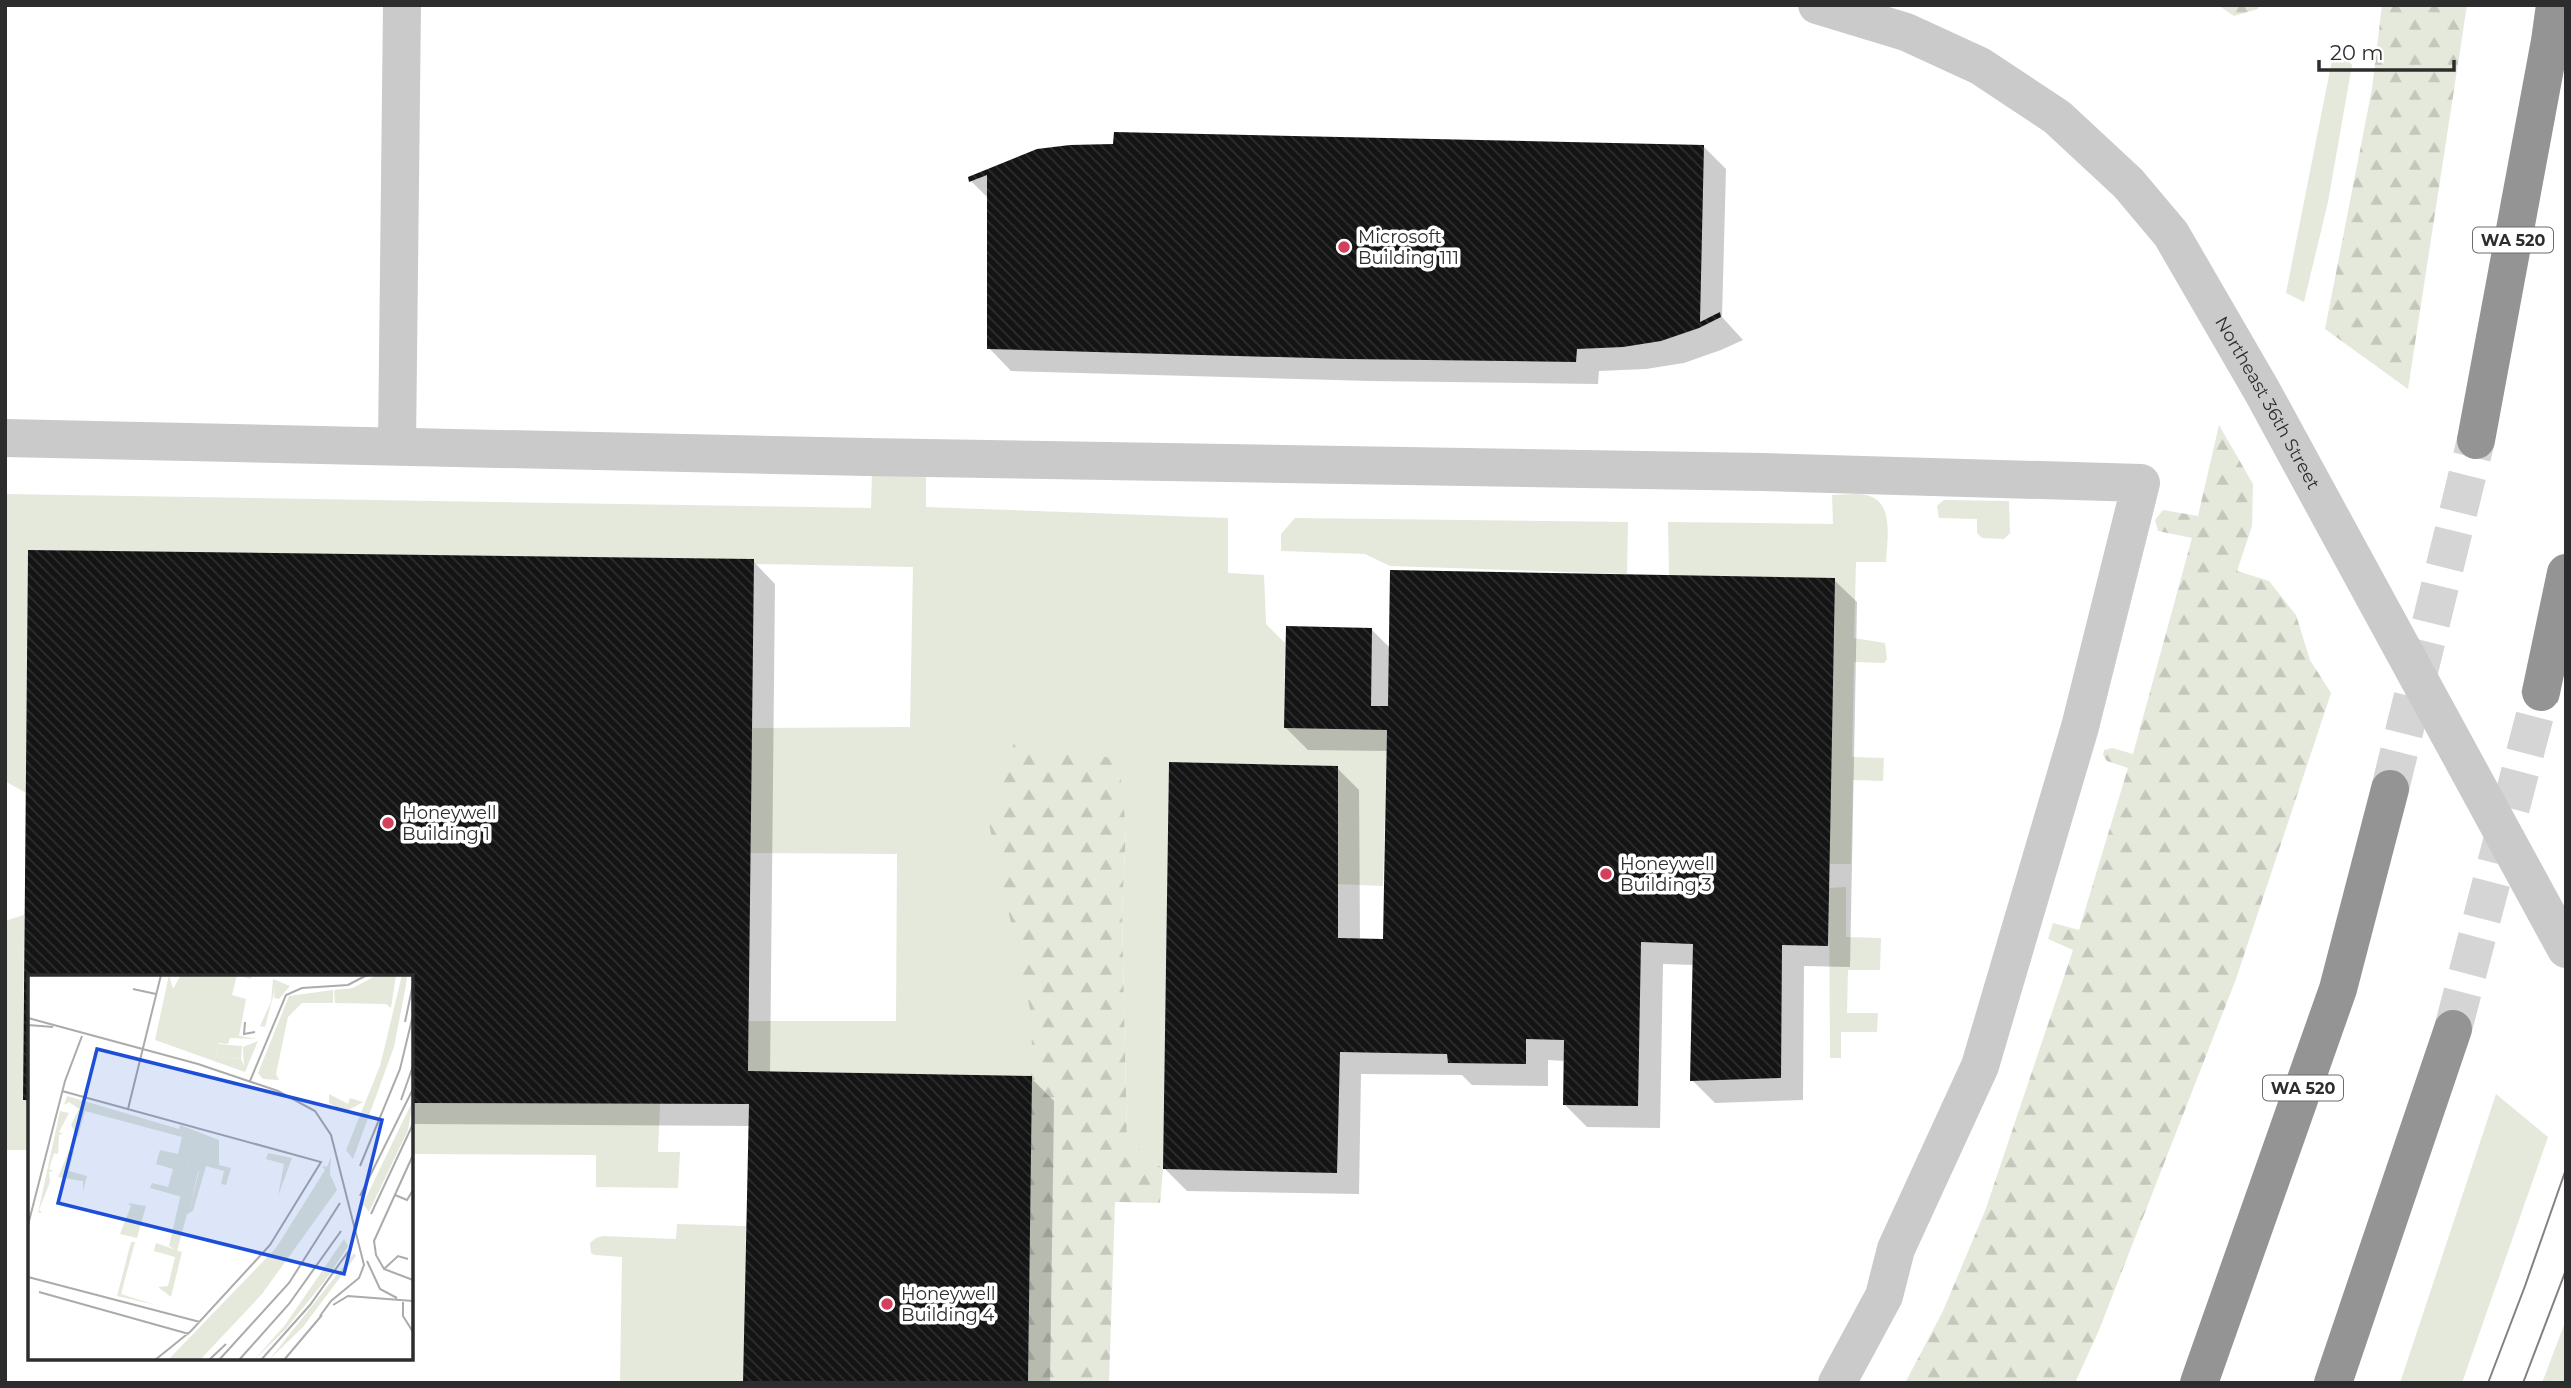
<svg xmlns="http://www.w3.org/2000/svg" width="2571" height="1388" font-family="Montserrat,sans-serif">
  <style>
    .grass { fill: #e4e9db }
    .forest { fill: url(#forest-firs) }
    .shadow { fill: #0003 }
    .building { fill: url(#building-back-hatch) }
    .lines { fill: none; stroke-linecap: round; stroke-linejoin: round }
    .highway-tunnel { stroke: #d5d5d5; stroke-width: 38; stroke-dasharray: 38 19; stroke-linecap: butt }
    .minor { stroke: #cacaca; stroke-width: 38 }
    .highway { stroke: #949494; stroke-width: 38 }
    .tram { stroke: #828282; stroke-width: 2 }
    .poi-dot { fill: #d2405c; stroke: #fff; stroke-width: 2.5 }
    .labels { text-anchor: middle; stroke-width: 7; stroke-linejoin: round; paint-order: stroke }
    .shield { fill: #fff; stroke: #6c6c6c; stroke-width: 2 }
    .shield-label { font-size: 16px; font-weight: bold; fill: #2d2d2d }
    .poi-label { font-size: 18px; fill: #2d2d2d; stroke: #fff; text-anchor: start }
    .street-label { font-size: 18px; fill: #2d2d2d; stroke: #fff }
    .inset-road { fill: none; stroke: #ababab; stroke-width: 2 }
    .view { fill: #1d4ed8; fill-opacity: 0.15; stroke: #1d4ed8; stroke-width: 3.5 }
    .inset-edge { fill: none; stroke: #2d2d2d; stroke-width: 3.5 }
  </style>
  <defs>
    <pattern id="forest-firs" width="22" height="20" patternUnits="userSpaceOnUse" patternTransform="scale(1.75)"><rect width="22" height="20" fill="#e4e9db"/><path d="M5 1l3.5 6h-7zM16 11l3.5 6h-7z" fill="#c4c8bc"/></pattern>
    <pattern id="building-back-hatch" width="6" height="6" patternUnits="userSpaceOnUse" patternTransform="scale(1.75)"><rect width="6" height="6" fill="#141414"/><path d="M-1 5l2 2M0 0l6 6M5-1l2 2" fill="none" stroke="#2e2e2e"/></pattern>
  </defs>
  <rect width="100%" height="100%" fill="#fff"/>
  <path class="grass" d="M2333,55l12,1 7,9 -24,137 -24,100 -18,-9z
    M872,472l54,4v31l302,11v55l36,2 2,49 19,19 -1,85 103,2 -4,156 -46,-2v-118l-168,-4 -6,407 -36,-29 -5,-227 4,-83 -94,188v58l-284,-5 1,-50h147l1,-167 -146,-1v-125l159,-1 3,-160 -885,-17 -2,243 -21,-12v-287l866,14z
    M1832,495c11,0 24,-2 34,0 29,6 21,45 20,67h-30l-2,76 31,5 2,16 -3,4 -30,-1 -2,95 32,1 -1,23 -30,-1 -2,84h-22l-160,-289 -1,-53 165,2z
    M1944,500l65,1 1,32 -6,6 -22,-1 -5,-5v-14l-38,-1 -2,-12z
    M1295,518l333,4 -1,52 -237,-8 -25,-12 -84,-3v-17z
    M1846,887v50l35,1 -1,32h-32l-1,43h31l-1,19h-36v26h-11l-1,-170z
    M24,915l-1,184 7,1v50h-25v-229z
    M2496,1094l52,43 -86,246h-62z
    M411,1103l249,1 -2,48h22l-2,36 -82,-1v-32l-185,-1z
    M677,1224l69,2 -3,157h-123l2,-126 -27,-2 -4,-2 -1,-10 6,-5 7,-2 73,3z
    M2566,1320v63h-24z"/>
  <path class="forest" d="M2218,5h41l-1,4 -24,7z
    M2382,5h85l-59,384 -83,-60 47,-240z
    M2219,425l34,59 -1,42 -15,45 32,10 27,34 14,45 21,33 -95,286 -137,351 -24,53h-170l38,-72 42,-100 88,-261 -25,-11 5,-16 26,7 49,-162 -21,-7 -4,-6 1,-5 8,-2 21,6 59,-216 -34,-7 -3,-11 8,-10 35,6z
    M1014,743l105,16 7,71 -4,83 5,226 36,30 -3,34 -45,-1 -6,181h-81l4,-365 -43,-194z"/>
  <path class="shadow" d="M1704,147l22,22 -4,148 21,23 -22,10 -37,13 -38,6 -47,2 -1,13 -227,-3 -360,-10 -22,-23v-149l-18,-18 67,-30z
    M30,552l723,9 22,23 -5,490 261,4 23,23 -4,282h-305l6,-257 -340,-2v-147h-381v128l-6,-6z
    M1834,580l23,22 -7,365 -46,-1 -1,134 -88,3 -23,-23 2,-115 -31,-1 -3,164 -73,-1 -23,-23 1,-43 -17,-1v26l-76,-1 -10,-10 -101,-1 -2,120 -172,-3 -22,-22 172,-401 22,22 1,151h25l4,-190 -81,-1 -22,-22 86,-98 19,19z"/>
  <path class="building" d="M1114,132l590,13 -4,177 20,-10 1,5 -22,11 -38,13 -38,6 -46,2 -1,13 -229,-3 -360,-10v-174l-18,7 -1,-5 69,-28 33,-4 43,-1z
    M28,550l726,9 -6,512 284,5 -4,307h-285l6,-279 -338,-1v-126h-381v123h-7z
    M1390,570l445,8 -7,368 -46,-1 -1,133 -91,3 3,-137 -52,-2 -3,164 -75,-1 1,-65 -38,-1v25l-78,-1 -1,-9 -107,-2 -3,121 -174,-4 6,-407 169,4v172l45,1 4,-209 -103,-2 2,-102 86,2 -1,78h17z"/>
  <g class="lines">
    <path class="highway-tunnel" d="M2390,789l86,-349
      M2453,1029l88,-337"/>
    <g class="minor">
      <path id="s1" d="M1817,5l89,27 74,34 77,51 71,66 43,51 91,157 304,558"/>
      <path d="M5,438l862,19 896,15 378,11 -61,244 -100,339 -84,183 -12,47 -47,87"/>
      <path d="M397,446l5,-441"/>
    </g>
    <path class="highway" d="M2476,440l74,-399 5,-36
      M2541,692l25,-119
      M2199,1383l139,-394 52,-200
      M2333,1383l120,-354"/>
    <path class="tram" d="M2488,1383l37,-97 41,-117
      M2523,1383l43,-113"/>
  </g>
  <g class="poi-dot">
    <circle cx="1344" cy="247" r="7"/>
    <circle cx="388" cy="823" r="7"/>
    <circle cx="1606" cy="874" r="7"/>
    <circle cx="887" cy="1304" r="7"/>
  </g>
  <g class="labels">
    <g class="shield">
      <rect x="2473" y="227.5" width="80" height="25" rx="5"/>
      <rect x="2263" y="1075.5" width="80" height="25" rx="5"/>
    </g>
    <g class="shield-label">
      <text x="2513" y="246">WA 520</text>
      <text x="2303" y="1094">WA 520</text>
    </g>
    <g class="poi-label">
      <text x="1358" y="243">Microsoft<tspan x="1358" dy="21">Building 111</tspan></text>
      <text x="402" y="819">Honeywell<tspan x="402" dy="21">Building 1</tspan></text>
      <text x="1620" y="870">Honeywell<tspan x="1620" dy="21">Building 3</tspan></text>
      <text x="901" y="1300">Honeywell<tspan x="901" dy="21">Building 4</tspan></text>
    </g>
    <g class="street-label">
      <text dy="6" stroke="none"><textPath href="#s1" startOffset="625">Northeast 36th Street</textPath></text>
    </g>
  </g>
  <g transform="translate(28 975)">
    <rect width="385" height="385" fill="#fff"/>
    <path d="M190,69l24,2 -1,13 -24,-2zM39,121l112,33 1,-4 39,15v25l12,3 -5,17 -5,-1 3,-13 -18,-5 -13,45 -3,-5 9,-34 -10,-13 -7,38 -32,-9 2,-5 16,4 5,-18 -17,-5 4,-14 18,4 4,-17 -97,-26 -7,26 -7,-12 8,-16 -10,-7 -5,3zM385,125l-5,30 -39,82 -6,-8zM32,136l9,2 -10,19 4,2 -4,1 -1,19 -4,-1 -5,16 4,2 -4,1 1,10 -11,28 3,2 -4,1zM41,176h5l-5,20 18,5 -4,15v-10l-25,-4zM240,178l24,5 -14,38 6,-32 -18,-5zM100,228l18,3 -9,32 -17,-4 11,-28zM316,264l4,7 -21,32 -42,52 -31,30 31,-35zM103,267h4l-14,52 35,11 -39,-9zM128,268l26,9 -11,45 -13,-10 10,-1 7,-29 -21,-6zM326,278l2,3 -53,71 -34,33z" fill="#e4e9db"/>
    <path d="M141,0l4,14 8,-14h71l-1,4 -14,-4 -5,20 14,4 -7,37 19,3 -28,-1 -2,6 -10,-1 -1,14 24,2 3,7 -1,-19 15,-6 -13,31 -90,-32zM349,0h19l-5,33 -5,-4 -51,-1 -1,-13 19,-2zM374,0h5l-1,10 -12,62 -41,112 -7,-9 34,-84zM245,4l17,7 -11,13 -5,-1 1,-9 -10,38 -5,-1 11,-24zM305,15v13h-31l-14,14 -12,57 3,6 -16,-1 -5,-6 31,-77zM301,119l19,10 2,-6 13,4 -18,10 -16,-9zM303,182l-1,17 7,16 -75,104 -62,66h-32l108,-112 49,-78 -3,-4 5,1zM161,184l11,5 -10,42 3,5 -6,3 -10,37 -8,-5z" fill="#e4e9db"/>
    <path class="inset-road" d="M105,14l23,5M0,43l170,46 80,27 37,20 16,24 33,130 -5,13 -28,23 -11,15M217,47l-1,12 11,-2M377,47l8,-38M0,50l25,2M222,106l36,-86 16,-7 46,-3 19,-10M34,116l259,71 -51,83 -79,86 -36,29M373,125l12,-34M100,134l33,-134M385,180l-39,86 2,14 8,14 29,11M332,191l40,-97 13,-54M367,220l12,5 6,-10M332,221l53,-107M343,239l42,-90M0,250l37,-144 17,-45M339,286l13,28 17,9M356,294l14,-13 10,3M0,302l172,45M11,317l150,42M375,327v14l10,16M305,330l15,-9 65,5M181,385l17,-16M191,385l70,-77 51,-80M211,385l50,-56 52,-73M233,385l49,-55 40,-56M256,385l38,-45"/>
    <path class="view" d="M69,74l285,71 -38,154 -286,-71z"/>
    <rect width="385" height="385" class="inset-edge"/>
  </g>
  <rect width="2571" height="1388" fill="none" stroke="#2d2d2d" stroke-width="14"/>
  <path d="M2319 60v10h135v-10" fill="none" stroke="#2d2d2d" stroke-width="3.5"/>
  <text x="2330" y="60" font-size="21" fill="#2d2d2d" stroke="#ffffff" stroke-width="5" paint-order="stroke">20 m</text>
</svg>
